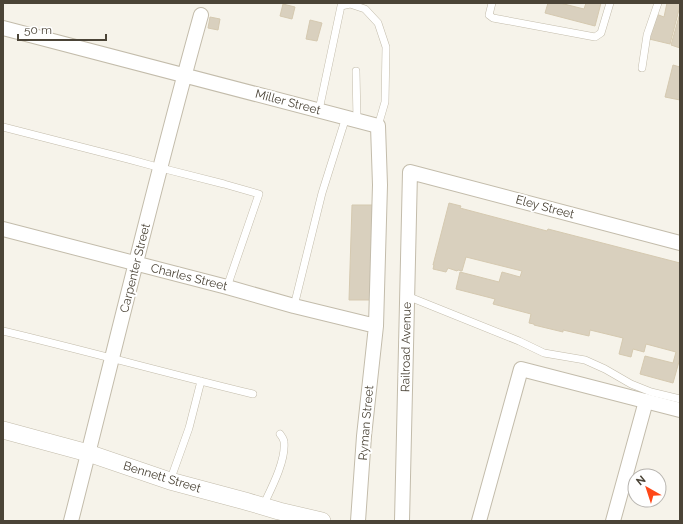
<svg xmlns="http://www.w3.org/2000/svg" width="683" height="524" font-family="Raleway,sans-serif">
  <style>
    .building { fill: #d9d0be; stroke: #d5c9b0 }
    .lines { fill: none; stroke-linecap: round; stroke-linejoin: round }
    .service-casing { stroke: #c3bcab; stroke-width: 8 }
    .minor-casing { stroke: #c3bcab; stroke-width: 16 }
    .tertiary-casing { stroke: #c3bcab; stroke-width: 18 }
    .service { stroke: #fff; stroke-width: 7 }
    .minor { stroke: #fff; stroke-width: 14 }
    .tertiary { stroke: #fff; stroke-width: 17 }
    .labels { text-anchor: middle; stroke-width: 4; stroke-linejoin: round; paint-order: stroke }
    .street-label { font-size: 12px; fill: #4b4437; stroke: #fff }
  </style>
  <rect width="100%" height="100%" fill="#f6f3ea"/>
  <path class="building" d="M548,3h12l24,6 2,-6h15l-6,23 -50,-13z
    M667,3h13v3l-10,38 -21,-5 7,-25 8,3z
    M283,4l12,3 -3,12 -12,-3z
    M680,13v35l-9,-3z
    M210,17l10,2 -2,11 -10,-2z
    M310,20l12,3 -5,18 -11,-2z
    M673,65l7,2v33l-15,-3z
    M449,203l12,3 -1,2 87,23 1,-2 132,34v95l-7,25 -33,-9 5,-18 28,7 3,-11 -30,-8 -2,8 -11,-3 -2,8 -12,-3 4,-16 -33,-8 -1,6 -26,-6v2l-29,-7v-1l-5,-1 2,-9 -38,-10 2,-5 -39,-10 4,-17 39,10 3,-10 18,5 2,-6 -56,-14 -4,14 -4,-1 -1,1 -9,-3 -2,4 -13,-3 1,-4h-1z
    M352,205h22l-2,95h-23z"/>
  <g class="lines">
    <defs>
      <path id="service" d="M492,3l-3,12 4,3 102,19 6,-4 9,-30
        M642,68l5,-33 11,-32
        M356,71l1,49
        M319,110l22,-104 9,-2 15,5 13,14 8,24 -1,55 -7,24
        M3,127l125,32 33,9 63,16 35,10 -32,93
        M407,296l112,45 25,12 41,7 20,9 26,15 20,8 29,7
        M294,306l28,-113 24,-76
        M3,331c84,20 167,43 250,63
        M170,481l19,-53 12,-47
        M263,506c8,-17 23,-45 21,-64 0,-3 -2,-5 -4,-8"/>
      <path id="minor" d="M3,28l375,98 2,59 -4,141 -12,110 -6,85
        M3,229l224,58 67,19 82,20
        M71,521c43,-168 83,-338 130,-506
        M402,521l8,-349 270,71
        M479,521l42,-152 159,41
        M613,521l33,-120"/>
      <path id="tertiary" d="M3,430l85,23 82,28 75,20 34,10 43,10"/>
    </defs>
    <use href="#service" class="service-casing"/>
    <use href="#minor" class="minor-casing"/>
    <use href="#tertiary" class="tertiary-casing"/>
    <use href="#service" class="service"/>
    <use href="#minor" class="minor"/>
    <use href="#tertiary" class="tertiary"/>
  </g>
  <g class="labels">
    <g class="street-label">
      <text transform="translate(288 102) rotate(15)" y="4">Miller Street</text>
      <text transform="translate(545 207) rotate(15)" y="4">Eley Street</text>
      <text transform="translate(135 268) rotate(-76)" y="4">Carpenter Street</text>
      <text transform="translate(189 277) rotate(14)" y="4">Charles Street</text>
      <text transform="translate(406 347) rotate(-89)" y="4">Railroad Avenue</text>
      <text transform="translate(366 423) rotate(-85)" y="4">Ryman Street</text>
      <text transform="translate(162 477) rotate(17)" y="4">Bennett Street</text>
    </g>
  </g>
  <rect width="683" height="524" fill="none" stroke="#4b4437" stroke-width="8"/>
  <g transform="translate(647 488) rotate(321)"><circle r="19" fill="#ffffff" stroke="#b7b4af"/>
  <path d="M0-3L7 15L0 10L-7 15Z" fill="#ff4818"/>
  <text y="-6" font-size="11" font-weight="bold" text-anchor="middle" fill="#4b4437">N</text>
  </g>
  <path d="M18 34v6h88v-6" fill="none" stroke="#4b4437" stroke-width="2"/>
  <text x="24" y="34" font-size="12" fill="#4b4437" stroke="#ffffff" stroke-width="3" paint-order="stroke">50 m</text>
</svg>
